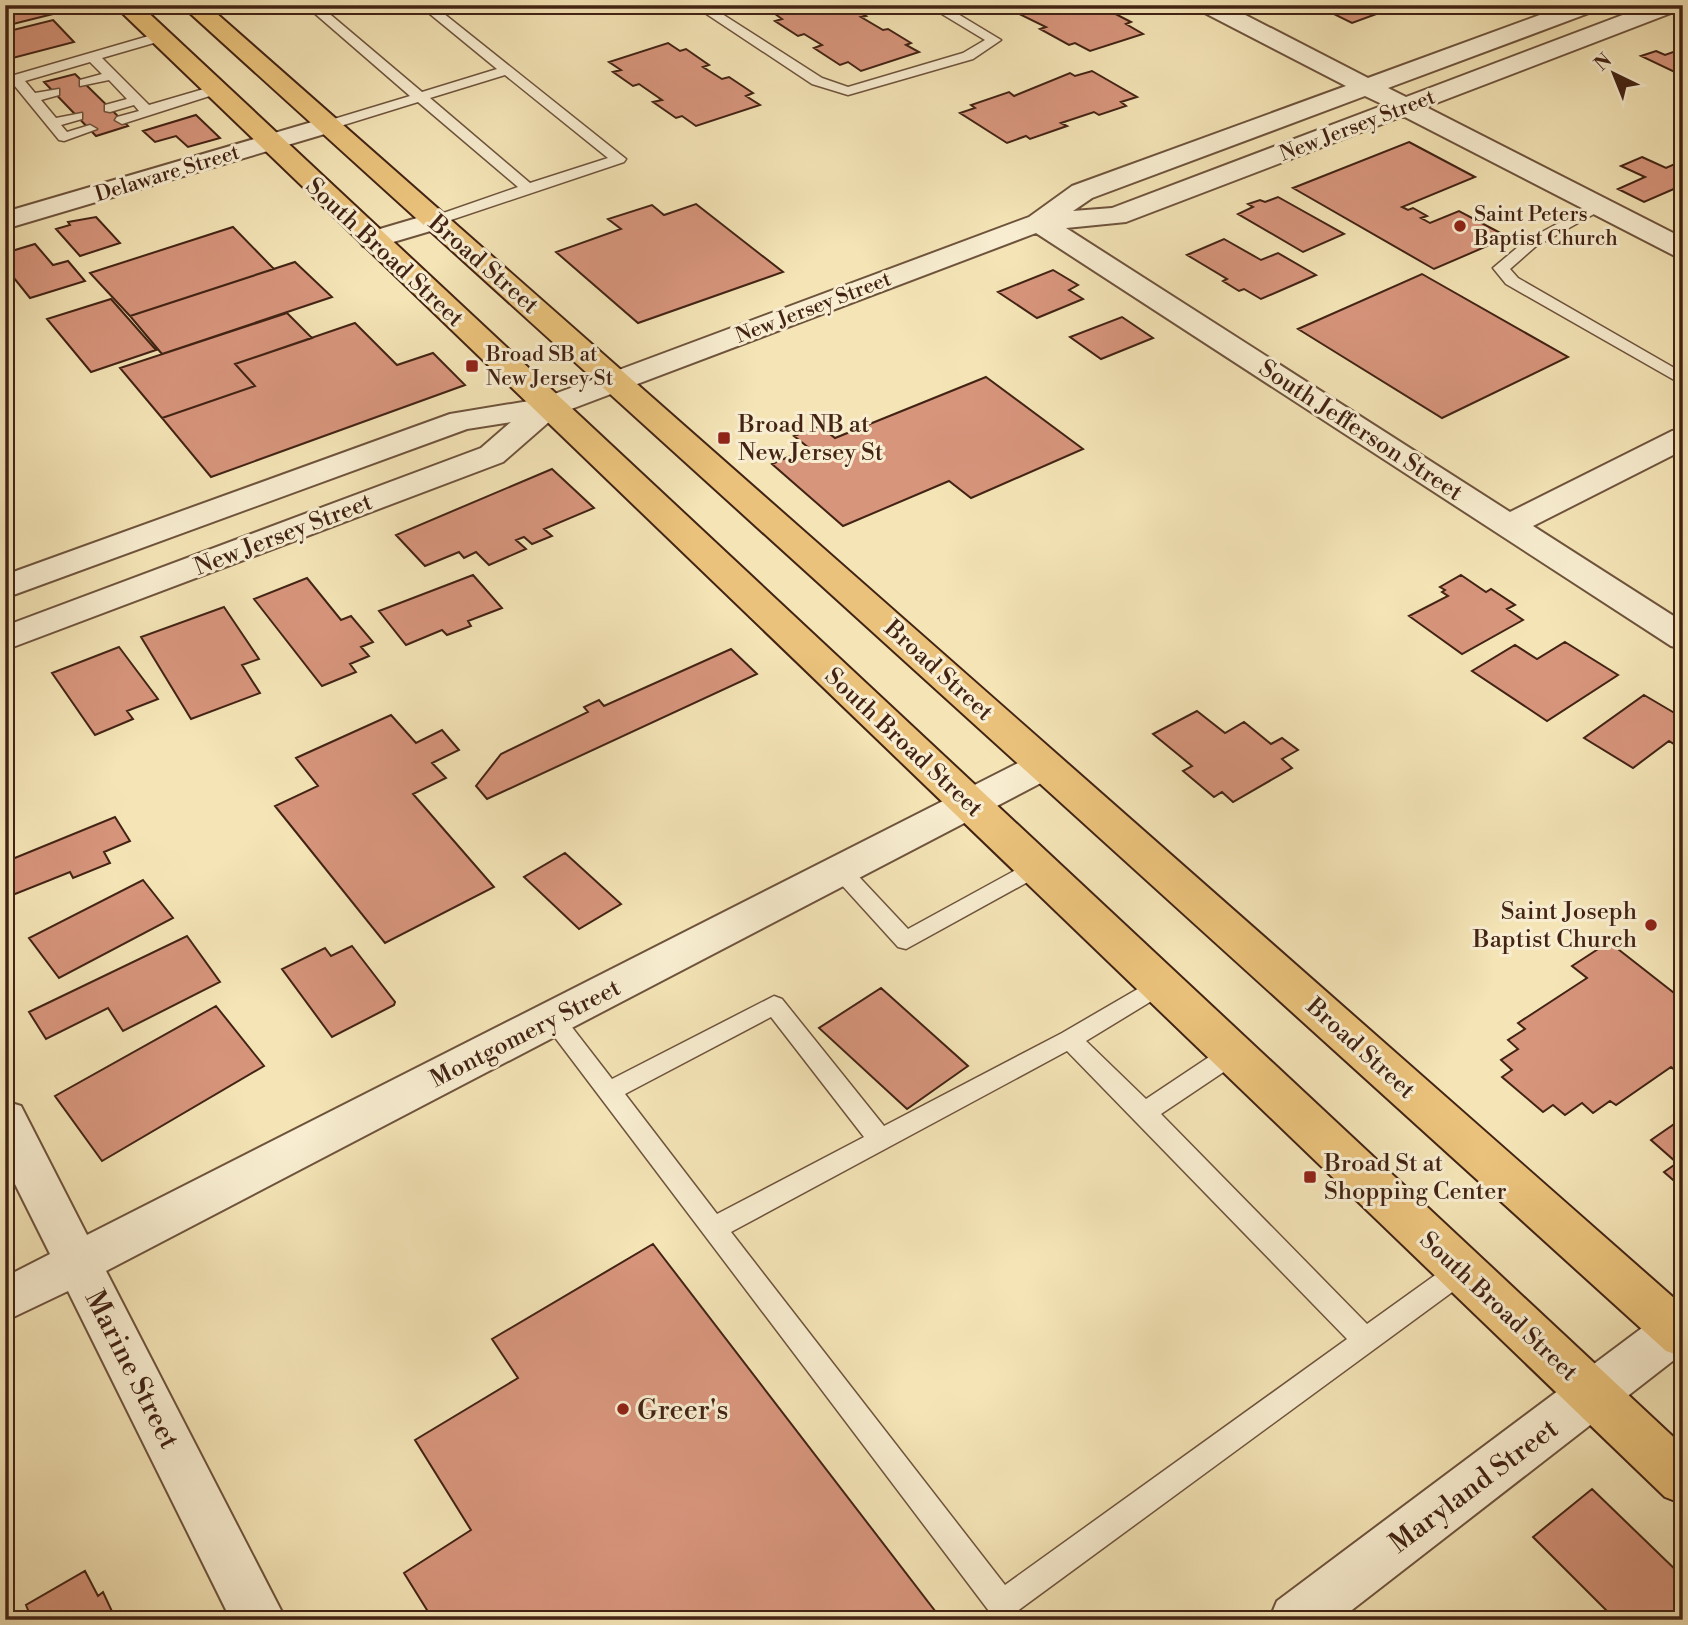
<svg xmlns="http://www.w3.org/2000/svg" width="1688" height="1625" font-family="'Libre Bodoni',serif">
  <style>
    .building { fill: #d7957c; stroke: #422314; stroke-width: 2 }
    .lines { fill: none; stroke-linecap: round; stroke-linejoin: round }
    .lane-casing { stroke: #6e533c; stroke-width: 3 }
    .street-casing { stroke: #6e533c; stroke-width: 4 }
    .primary-casing { stroke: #422314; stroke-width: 4 }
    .lane { fill: #f8edd0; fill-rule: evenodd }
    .street { fill: #f8edd0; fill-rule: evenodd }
    .primary { fill: #eac27b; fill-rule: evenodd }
    .poi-dot { fill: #8f2418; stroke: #f8edd0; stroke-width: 2.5 }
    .labels { text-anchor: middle; stroke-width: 6; stroke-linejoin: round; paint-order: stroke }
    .far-street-label { font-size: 21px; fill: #422314; stroke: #f8edd0 }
    .far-poi-label { font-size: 21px; fill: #422314; stroke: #f8edd0; text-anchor: start }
    .street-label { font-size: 24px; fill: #422314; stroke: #f8edd0 }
    .poi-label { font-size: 24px; fill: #422314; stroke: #f8edd0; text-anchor: start }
    .near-street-label { font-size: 28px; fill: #422314; stroke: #f8edd0 }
    .near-poi-label { font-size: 28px; fill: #422314; stroke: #f8edd0; text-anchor: start }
  </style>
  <rect width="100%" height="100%" fill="#f4e4b6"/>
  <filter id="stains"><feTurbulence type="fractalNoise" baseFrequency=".00286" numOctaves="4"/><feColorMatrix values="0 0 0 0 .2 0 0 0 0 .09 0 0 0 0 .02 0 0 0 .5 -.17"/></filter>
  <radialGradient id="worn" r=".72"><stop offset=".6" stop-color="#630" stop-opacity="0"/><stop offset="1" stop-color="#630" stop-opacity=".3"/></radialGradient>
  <path class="building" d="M5,5h75l1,2 -76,19z
    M792,5h57l17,11 -5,1 22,13 5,-1 23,14 -5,2 13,7 -58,19 -13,-9 -8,3 -26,-17 8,-3 -18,-11 -6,2 -23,-15 7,-2 -11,-8z
    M1001,5h88l12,7 7,-2 23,12 -5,2 17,10 -53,17 -15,-8 -6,2 -29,-16 6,-2z
    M1401,5l-49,18 -24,-12 -5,2 -13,-7z
    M53,20l21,22 -69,18v-28z
    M668,43l12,8 6,-2 23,16 -6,2 19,12 7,-2 24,16 -7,3 14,9 -64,21 -14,-10 -6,2 -23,-16 9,-2 -23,-16 -6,2 -20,-14 8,-2 -12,-8z
    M1656,51l9,4 11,-4 7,3v22l-42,-20z
    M1092,71l45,26 -16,5 5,4 -27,9 -5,-3 -33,11 6,3 -37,13 -4,-3 -19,7 -47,-30 15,-5 -4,-3 38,-13 5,4 56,-23 5,3z
    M75,74l53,52 -32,10 -52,-54z
    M196,115l24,23 -32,9 -12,-11 -21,6 -12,-11z
    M1409,142l66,35 -73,30 6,3 5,-2 14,8 -6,2 9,5 29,-12 49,26 -74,32 -141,-81z
    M1642,157l24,11 11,-5 6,3v19l-39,17 -26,-13 27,-12 -24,-11z
    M1278,197l66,37 -41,18 -65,-38 15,-7 -5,-3 12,-4 5,2z
    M696,204l87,68 -145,51 -82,-71 65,-23 -13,-10 44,-14 12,10z
    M96,217l24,26 -40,13 -24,-27 14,-4 -2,-3z
    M233,227l41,42 -144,47 -40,-43z
    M1224,239l37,21 17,-7 38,22 -55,24 -17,-10 -5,2 -16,-10 4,-2 -40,-24z
    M35,244l18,21 15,-4 17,20 -55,17 -25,-31v-14z
    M295,262l37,35 -170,57 -32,-38z
    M1053,270l25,15 -9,5 14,9 -46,19 -39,-26z
    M1422,274l146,83 -126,61 -144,-89z
    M111,299l45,51 -65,22 -44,-53z
    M287,313l25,25 -77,26 20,22 -93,32 -42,-50z
    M1122,317l31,21 -52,21 -31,-22z
    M355,323l42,42 36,-12 32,32 -254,92 -49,-59 93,-32 -20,-22z
    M986,377l97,72 -112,49 -22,-17 -106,45 -71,-62 37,-16 -15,-12 26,-10 15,12z
    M552,469l42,39 -50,21 8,7 -20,8 -8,-7 -8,3 10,9 -37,16 -13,-13 -12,6 -5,-6 -34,14 -29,-31z
    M473,575l29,33 -34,13 3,5 -24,9 -5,-5 -36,15 -27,-34z
    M1461,575l25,17 5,-3 24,16 -8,4 16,11 -61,34 -53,-38 39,-20 -6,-4 3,-2 -5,-3z
    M307,578l34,42 10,-4 22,26 -12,5 8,9 -19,8 6,8 -34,14 -68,-87z
    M224,607l35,52 -17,6 18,28 -69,26 -50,-82z
    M1565,642l53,33 -71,46 -75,-50 43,-26 22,14z
    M119,647l39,52 -31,12 6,8 -38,16 -43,-62z
    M731,649l26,25 -270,125 -11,-13 25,-32 87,-42 -4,-5 15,-7 5,6z
    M1644,695l39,23v32l-14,-9 -36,27 -49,-30z
    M1197,711l28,22 19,-11 27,22 11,-6 16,12 -16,9 10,9 -59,34 -11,-10 -8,5 -31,-26 9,-5 -39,-32z
    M391,715l25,28 26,-13 17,20 -27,13 14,15 -33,16 81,93 -109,56 -110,-137 43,-20 -22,-28z
    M115,817l15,24 -26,11 6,11 -37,15 -3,-6 -65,26v-36z
    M565,853l56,51 -42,25 -55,-52z
    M143,880l30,38 -114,60 -30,-40z
    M187,936l33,46 -97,49 -15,-23 -62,31 -17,-27z
    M1609,942l74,58v77l-12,-10 -55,38 -6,-4 -17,12 -11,-10 -17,12 -12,-10 -10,7 -41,-35 10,-7 -11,-10 17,-11 -10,-9 17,-11 -7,-6 69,-45 -15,-12z
    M352,946l43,56 -1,3 -62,32 -50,-68 43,-21 6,8z
    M881,988l87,78 -61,43 -88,-81z
    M216,1006l48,60 -162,95 -47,-65z
    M1683,1118v66l-3,2 -16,-14 13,-9 -26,-23z
    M653,1244l289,376h-512l2,-2 -28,-45 67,-43 -56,-90 103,-62 -26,-39z
    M1592,1489l91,88v43h-67l-83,-83z
    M85,1571l13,25 5,-4 13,28h-84l-6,-15z"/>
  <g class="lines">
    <defs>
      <path id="lane" d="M305,5h14l103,87 75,-23 -78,-64h14l193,154 -2,3 -185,62h-10l-2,-3 2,-3 89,-31 -100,-85 -84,26h-10v-6l86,-26zM505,75l103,83 -78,25 -100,-85z
        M693,5h15l114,73 26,9 115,-34 22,-13 -58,-35h16l58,35 -28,19 -125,36 -36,-11z
        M159,33l5,1v6l-62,18 47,47 65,-19 5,1v6l-97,31 -7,-4 2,-3 22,-6 -5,-6 -24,7 -5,-1v-6l22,-6 -18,-19 -29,6v-6l22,-6 -12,-12 -65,19 10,12 24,-4v6l-18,5 15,18 26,-5v6l-21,6 6,7 23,-7 7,4 -33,12 -5,-1 -45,-55 -9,2v-8l6,-3z
        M1598,202l5,1 2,3 -2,3 -68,38 -25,22 8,9 165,95v12l-177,-101 -13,-16 32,-27z
        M1036,859l8,2 3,6 -3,6 -138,76 -8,-2 -69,-76 3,-6 8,-2 8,2 60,64z
        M1160,976l8,3 3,6 -3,6 -82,50 60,58 78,-52 8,-2 8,2 4,7 -4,7 -79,53 206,210 85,-61 9,-3 9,3 4,8 -4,8 -458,336 -10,4 -10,-4 -451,-596 4,-6 8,-3 8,3 51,66 162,-83 8,3 102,127 178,-93zM771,1017l93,120 -147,77 -92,-120zM1067,1051l280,288 -342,246 -274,-353z"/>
      <path id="street" d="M1195,5h31l142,73 199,-73h34l-4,5 -209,78 18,9 243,-92h34l-4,5 -253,97 257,131v19l-10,-2 -270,-139 -277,106 -60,6 444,284 162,-81 11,-2v21l-150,76 150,96v27l-12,-3 -635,-413 -478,181 -55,48 -498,188v-24l476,-178 30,-26 -44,7 -462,169v-23l445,-161 91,-15 488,-182 43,-31 274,-100 -147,-76zM1365,96l19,9 -272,103 -39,3 19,-13z
        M329,117l9,3 4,5 -4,5 -333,99v-17z
        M434,213l10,2 4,6 -4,6 -71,21 -10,-2 -4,-6 4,-6z
        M1045,752l13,4 6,9 -6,9 -952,497 180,349h-55l-163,-329 -63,30v-44l45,-23 -45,-90v-63l16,5 66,129 945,-479z
        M1683,1304v49l-344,267h-70l8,-19 389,-291z"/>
      <path id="primary" d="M114,5h26l1543,1441v58l-18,-7z
        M181,5h26l1476,1301v51l-17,-6z"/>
    </defs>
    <use href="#lane" class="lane-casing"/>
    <use href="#street" class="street-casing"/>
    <use href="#primary" class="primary-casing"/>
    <use href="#lane" class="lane"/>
    <use href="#street" class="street"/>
    <use href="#primary" class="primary"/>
  </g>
  <g class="poi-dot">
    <circle cx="1460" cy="226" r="7"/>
    <rect x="465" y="359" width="14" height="14" rx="3.5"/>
    <rect x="717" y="431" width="14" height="14" rx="3.5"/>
    <circle cx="1651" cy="925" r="7"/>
    <rect x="1303" y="1170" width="14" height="14" rx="3.5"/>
    <circle cx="623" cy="1409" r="7"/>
  </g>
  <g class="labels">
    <g class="far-street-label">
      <text transform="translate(1357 125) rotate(-21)" y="7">New Jersey Street</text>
      <text transform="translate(167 173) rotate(-17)" y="7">Delaware Street</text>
      <text transform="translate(813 307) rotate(-21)" y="7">New Jersey Street</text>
    </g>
    <g class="far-poi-label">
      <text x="1474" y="221">Saint Peters<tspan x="1474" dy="24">Baptist Church</tspan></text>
      <text x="486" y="361">Broad SB at<tspan x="486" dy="24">New Jersey St</tspan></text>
    </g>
    <g class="street-label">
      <text transform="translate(385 252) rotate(43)" y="8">South Broad Street</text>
      <text transform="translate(484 264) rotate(41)" y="8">Broad Street</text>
      <text transform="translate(1361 430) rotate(33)" y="8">South Jefferson Street</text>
      <text transform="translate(283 534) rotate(-21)" y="8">New Jersey Street</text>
      <text transform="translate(939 670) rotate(42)" y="8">Broad Street</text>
      <text transform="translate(904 742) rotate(43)" y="8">South Broad Street</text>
      <text transform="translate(525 1033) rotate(-27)" y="8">Montgomery Street</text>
      <text transform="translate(1361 1048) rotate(42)" y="8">Broad Street</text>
      <text transform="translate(1499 1306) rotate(43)" y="8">South Broad Street</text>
    </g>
    <g class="poi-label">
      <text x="738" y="432">Broad NB at<tspan x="738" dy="28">New Jersey St</tspan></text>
      <text x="1637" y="919" text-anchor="end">Saint Joseph<tspan x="1637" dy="28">Baptist Church</tspan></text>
      <text x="1324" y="1171">Broad St at<tspan x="1324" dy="28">Shopping Center</tspan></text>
    </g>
    <g class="near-street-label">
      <text transform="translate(133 1369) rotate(63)" y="10">Marine Street</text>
      <text transform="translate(1473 1485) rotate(-37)" y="10">Maryland Street</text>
    </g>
    <g class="near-poi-label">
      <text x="637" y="1419">Greer's</text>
    </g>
  </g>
  <rect width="1688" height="1625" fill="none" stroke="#f4e4b6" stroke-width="28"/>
  <rect x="7" y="7" width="1674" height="1611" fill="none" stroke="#422314" stroke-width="3.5"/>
  <rect x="14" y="14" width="1660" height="1597" fill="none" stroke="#422314" stroke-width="2"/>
  <g transform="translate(1614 74) rotate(317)" stroke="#f8edd0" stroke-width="5" paint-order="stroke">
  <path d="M0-5L12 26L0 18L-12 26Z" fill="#422314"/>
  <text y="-10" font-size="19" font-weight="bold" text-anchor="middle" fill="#422314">N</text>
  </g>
  <rect width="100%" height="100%" filter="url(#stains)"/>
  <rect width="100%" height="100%" fill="url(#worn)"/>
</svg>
